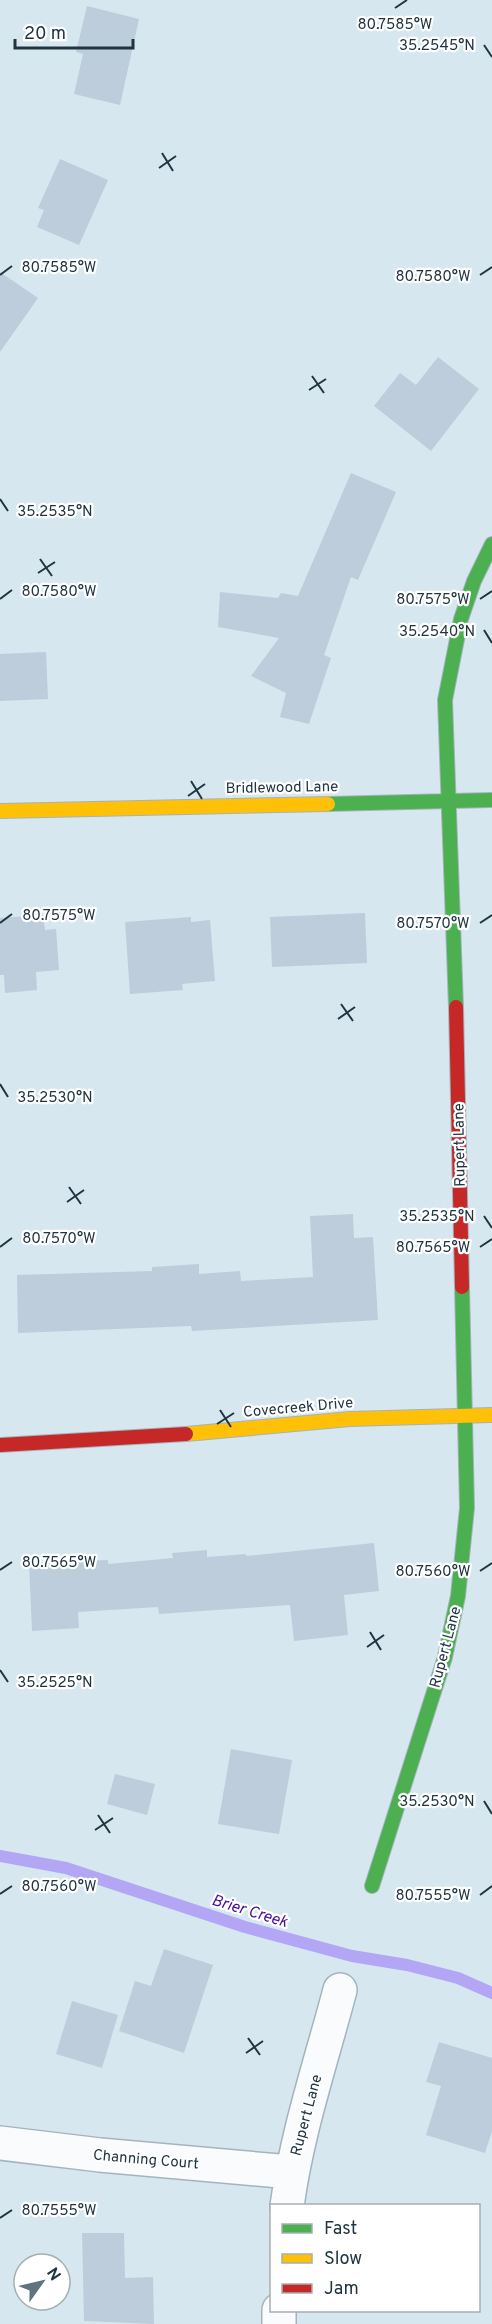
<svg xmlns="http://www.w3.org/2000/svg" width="492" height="2324" font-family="Overpass,sans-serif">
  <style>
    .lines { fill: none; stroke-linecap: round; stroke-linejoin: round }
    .stream { stroke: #b3a6f5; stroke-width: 12 }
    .building { fill: #bdcddc }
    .street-casing { stroke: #a3b4bd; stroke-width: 36 }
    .fast-casing { stroke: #a3b4bd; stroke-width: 16 }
    .slow-casing { stroke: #a3b4bd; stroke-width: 16 }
    .jam-casing { stroke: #a3b4bd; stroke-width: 16 }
    .street { stroke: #f9fbfd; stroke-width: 33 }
    .fast { stroke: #4caf50; stroke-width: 14 }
    .slow { stroke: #ffc107; stroke-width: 14 }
    .jam { stroke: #c62828; stroke-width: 14 }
    .ticks { fill: none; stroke: #213541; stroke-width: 2 }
    .labels { text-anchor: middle; stroke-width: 4.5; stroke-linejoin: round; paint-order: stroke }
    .street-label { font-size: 15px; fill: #213541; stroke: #fff }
    .water-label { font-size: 16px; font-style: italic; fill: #470f93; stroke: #fff }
    .ticks-label { font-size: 15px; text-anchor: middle; fill: #213541; stroke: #fff; stroke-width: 4.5; stroke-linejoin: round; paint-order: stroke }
  </style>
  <rect width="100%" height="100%" fill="#d6e7f0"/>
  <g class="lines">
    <path class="stream" d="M0,1856l66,12 179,59 107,29 55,9 51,13 34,15"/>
  </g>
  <path class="building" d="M87,6l52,13 -19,86 -46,-11 9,-40 -7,-2z
    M60,159l48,21 -29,65 -42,-18 7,-17 -6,-2z
    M0,272l38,26 -38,54z
    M438,357l41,32 -48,62 -57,-45 26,-33 16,12z
    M351,473l45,19 -38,88 -7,-3 -27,78 7,3 -22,66 -29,-7 6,-24 -35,-17 28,-38 -61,-11 2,-35 58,6 3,-5 17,3z
    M46,652l2,47 -48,2v-47z
    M365,913l2,50 -95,4 -2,-50z
    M43,915l2,15 11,-1 3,41 -23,2 1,18 -32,3 -1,-18h-4v-57z
    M191,917v5l19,-2 5,61 -33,3 1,6 -53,4 -5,-72z
    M353,1214l1,24 19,-1 5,83 -186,11 -1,-5 -173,7 -1,-58 135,-4v-4l47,-3v10l41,-3 1,10 72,-4 -3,-61z
    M374,1543l5,48 -35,4 4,40 -54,6 -4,-36 -131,9 -1,-7 -80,5 1,16 -47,3 -3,-68 79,-3v4l65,-6 -1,-5 35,-3v7l39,-3v2z
    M231,1749l61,11 -13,74 -61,-10z
    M115,1774l40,10 -8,31 -40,-11z
    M164,1949l49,16 -29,88 -65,-22 16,-50 16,5z
    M72,2001l46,14 -16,53 -46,-14z
    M439,2042l53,16v73l-7,22 -59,-18 15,-49 -15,-4z
    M82,2233h42l1,45 28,-1 1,47 -70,-3z"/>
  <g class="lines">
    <defs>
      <path id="street" d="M0,2143l100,12 191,17
        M287,2206c10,-74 34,-144 53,-216
        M279,2324v-14"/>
      <path id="fast" d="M328,804l164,-4
        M456,1007l-11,-307 16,-81 13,-38 18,-37
        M372,1886l73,-229 13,-61 9,-88 -5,-221"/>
      <path id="slow" d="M0,811l328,-7
        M186,1434l164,-15 142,-4"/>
      <path id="jam" d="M456,1007l6,280
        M0,1445l186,-11"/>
    </defs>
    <use href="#street" class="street-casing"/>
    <use href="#fast" class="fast-casing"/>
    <use href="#slow" class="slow-casing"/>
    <use href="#jam" class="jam-casing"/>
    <use href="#street" class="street"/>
    <use href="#fast" class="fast"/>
    <use href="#slow" class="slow"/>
    <use href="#jam" class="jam"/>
  </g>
  <path class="ticks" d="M395,8l12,-8M484,45l8,12M162,153l11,18M159,168l17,-12M0,275l12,-9M480,275l12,-8M312,376l12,17M309,390l17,-11M0,499l8,12M40,559l12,17M38,573l17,-11M0,599l12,-9M480,599l12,-8M484,630l8,13M191,781l11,18M188,796l17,-12M0,923l12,-9M480,923l12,-8M341,1004l12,17M338,1019l17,-12M0,1084l8,13M69,1187l12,17M67,1202l17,-12M484,1216l8,12M0,1247l12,-9M480,1247l12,-8M220,1410l11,17M217,1424l17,-11M0,1570l12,-8M480,1571l12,-8M370,1632l11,18M367,1647l17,-12M0,1670l8,12M484,1801l8,13M98,1815l12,18M95,1830l18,-12M0,1894l12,-8M480,1895l12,-9M248,2038l12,17M246,2053l17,-12M0,2218l12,-8"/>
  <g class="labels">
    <g class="street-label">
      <text transform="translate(282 787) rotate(-1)" y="5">Bridlewood Lane</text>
      <text transform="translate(459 1145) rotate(-91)" y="5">Rupert Lane</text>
      <text transform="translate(298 1407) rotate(-5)" y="5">Covecreek Drive</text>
      <text transform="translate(445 1647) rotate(-75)" y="5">Rupert Lane</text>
      <text transform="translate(306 2115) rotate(-75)" y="5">Rupert Lane</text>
      <text transform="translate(146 2159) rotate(5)" y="5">Channing Court</text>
    </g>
    <g class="water-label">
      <text transform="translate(250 1910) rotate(17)" y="6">Brier Creek</text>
    </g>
  </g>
  <g class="ticks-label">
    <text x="395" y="29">80.7585°W</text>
    <text x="437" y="50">35.2545°N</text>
    <text x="59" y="272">80.7585°W</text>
    <text x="433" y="281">80.7580°W</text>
    <text x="55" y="516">35.2535°N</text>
    <text x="59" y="596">80.7580°W</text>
    <text x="433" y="604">80.7575°W</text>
    <text x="437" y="636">35.2540°N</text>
    <text x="59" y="920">80.7575°W</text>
    <text x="433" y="928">80.7570°W</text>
    <text x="55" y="1102">35.2530°N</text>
    <text x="437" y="1221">35.2535°N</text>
    <text x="59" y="1243">80.7570°W</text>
    <text x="433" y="1252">80.7565°W</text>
    <text x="59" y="1567">80.7565°W</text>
    <text x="433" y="1576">80.7560°W</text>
    <text x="55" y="1687">35.2525°N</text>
    <text x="437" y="1806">35.2530°N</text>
    <text x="59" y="1891">80.7560°W</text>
    <text x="433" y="1900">80.7555°W</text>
    <text x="59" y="2215">80.7555°W</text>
  </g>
  <rect x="270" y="2204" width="210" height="108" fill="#ffffff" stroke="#a6aeb3" stroke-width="1.5"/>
  <rect x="282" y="2224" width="30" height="9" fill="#4caf50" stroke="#a6aeb3" stroke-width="1.5"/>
  <text x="324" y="2234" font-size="18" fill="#213541">Fast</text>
  <rect x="282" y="2254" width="30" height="9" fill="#ffc107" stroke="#a6aeb3" stroke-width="1.5"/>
  <text x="324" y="2264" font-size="18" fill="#213541">Slow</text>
  <rect x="282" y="2284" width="30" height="9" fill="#c62828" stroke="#a6aeb3" stroke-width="1.5"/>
  <text x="324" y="2294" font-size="18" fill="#213541">Jam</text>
  <g transform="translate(42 2282) rotate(56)"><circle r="28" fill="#ffffff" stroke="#a6aeb3" stroke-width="1.5"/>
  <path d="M0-4.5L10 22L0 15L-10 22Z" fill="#60737e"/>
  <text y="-9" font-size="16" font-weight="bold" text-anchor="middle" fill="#213541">N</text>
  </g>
  <path d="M15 39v9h118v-9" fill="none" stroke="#213541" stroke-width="3"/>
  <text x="24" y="39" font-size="18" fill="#213541" stroke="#ffffff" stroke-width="4.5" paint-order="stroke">20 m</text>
</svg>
